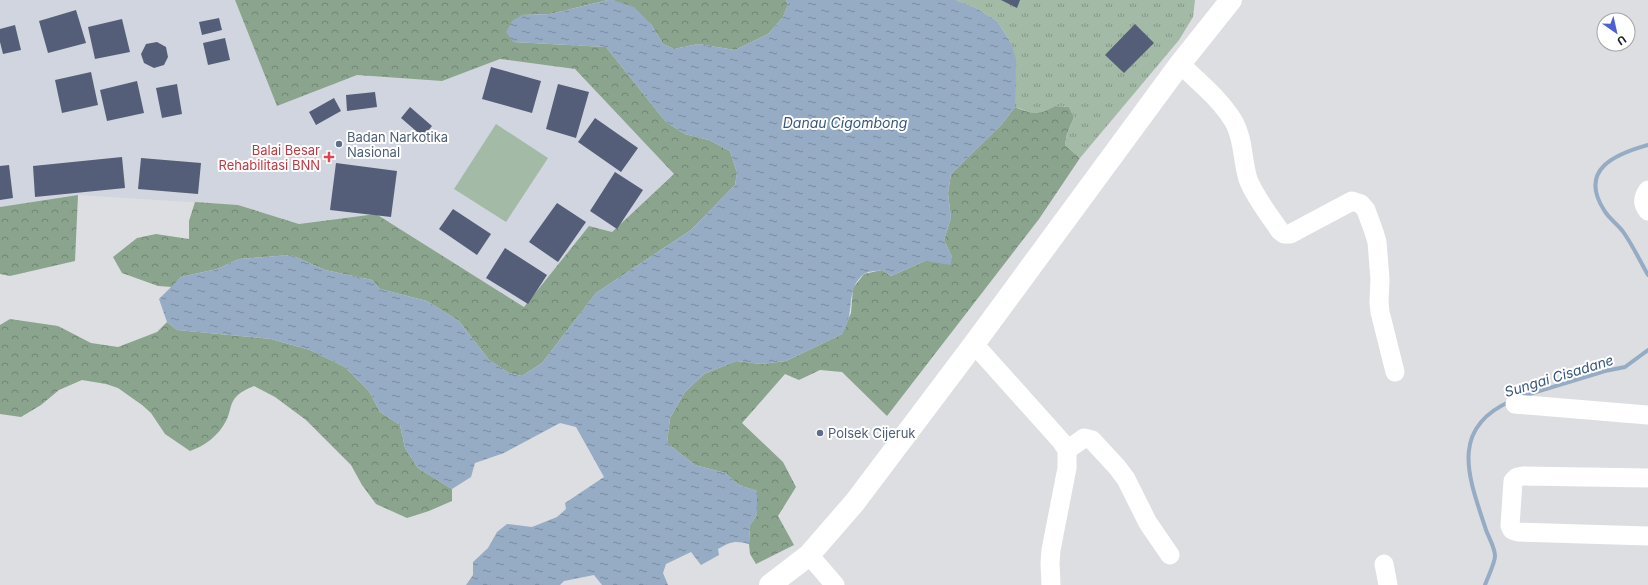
<svg xmlns="http://www.w3.org/2000/svg" width="1648" height="585" font-family="Inter,sans-serif">
  <style>
    .built { fill: #d1d5df }
    .forest { fill: url(#forest-crowns) }
    .park { fill: url(#park-tufts) }
    .pitch { fill: #a3baa6 }
    .water { fill: url(#water-ripples) }
    .lines { fill: none; stroke-linecap: round; stroke-linejoin: round }
    .stream { stroke: #96abc4; stroke-width: 4 }
    .building { fill: #555e78 }
    .minor { stroke: #fff; stroke-width: 19 }
    .highway { stroke: #fff; stroke-width: 22 }
    .service-dot { fill: #5c6f8a; stroke: #fff; stroke-width: 1.5 }
    .health-dot { fill: #e0444e; stroke: #fff; stroke-width: 1.5 }
    .labels { text-anchor: middle; stroke-width: 4; stroke-linejoin: round; paint-order: stroke }
    .service-label { font-size: 13px; fill: #4e5e75; stroke: #fff; text-anchor: start }
    .health-label { font-size: 13px; fill: #be3a42; stroke: #fff; text-anchor: end }
    .water-label { font-size: 14px; font-style: italic; fill: #37587d; stroke: #fff }
  </style>
  <defs>
    <pattern id="forest-crowns" width="20" height="18" patternUnits="userSpaceOnUse"><rect width="20" height="18" fill="#8aa48e"/><path d="M2 6a3 3 0 1 1 6 0M12 15a3 3 0 1 1 6 0" fill="none" stroke="#708574"/></pattern>
    <pattern id="park-tufts" width="24" height="20" patternUnits="userSpaceOnUse"><rect width="24" height="20" fill="#a3baa6"/><path d="M3 7l-1-3M5 7V3M7 7l1-3M15 17l-1-3M17 17v-4M19 17l1-3" fill="none" stroke="#849787"/></pattern>
    <pattern id="water-ripples" width="26" height="14" patternUnits="userSpaceOnUse"><rect width="26" height="14" fill="#96abc4"/><path d="M2 4q2-2 4 0t4 0M15 11q2-2 4 0t4 0" fill="none" stroke="#7a8b9f"/></pattern>
  </defs>
  <rect width="100%" height="100%" fill="#dddee1"/>
  <path class="built" d="M0,0h235l42,106 80,-31 85,6 58,-22 75,10 99,105 -62,58 -23,-6 -65,81 -148,-93 -77,10 -61,-19 -160,-10 -78,12z"/>
  <path class="forest" d="M235,0h373l-58,14 -28,1 -9,27 93,5 60,75 19,12 24,6 21,11 7,22 -2,12 -44,45 -95,63 -54,70 -20,13 -13,-3 -20,-13 -30,-39 -32,-20 -47,-12 -8,-9 -47,-10 -34,-15 -52,4 -22,10 -36,8 -9,10 -14,-1 -36,-13 -9,-16 24,-19 19,-4 33,5v-18l6,-19 43,3 61,19 77,-10 148,93 65,-81 23,6 62,-58 -99,-105 -75,-10 -58,22 -85,-6 -80,31z
    M613,0h173l2,5 -5,12 -15,17 -33,16 -37,-6 -24,5 -11,-5 -12,-20z
    M1055,106l14,1 5,10 -7,17 -2,11 15,13 -41,61 -152,197 -45,-44 -22,-2 -21,10 -14,-6 -43,49 41,39 13,25 -18,29 16,29 -38,19 -6,-10 -1,-10 1,-19 7,-10v-24l-18,-6 -14,-12 -30,-8 -28,-22 3,-25 15,-26 19,-18 32,-13 25,3 25,-3 56,-27 9,-21 2,-25 11,-14 18,-4 9,6 34,-15 27,-4 -8,-17 7,-22 -3,-25 3,-19 51,-50 13,-17c18,7 22,8 40,-1z
    M78,195l-3,66 -65,15 -10,-2v-67z
    M10,319l48,7 33,17 27,4 39,-15 10,-10 10,8 94,9 39,11 35,17 24,24 11,21 20,13 5,23 13,20 34,21v12l-23,10 -22,7 -31,-14 -14,-19 -11,-20 -45,-45 -31,-23 -21,-11c-7,3 -14,6 -19,12 -5,6 -5,16 -9,23 -7,14 -21,25 -36,30l-25,-17 -14,-21 -9,-8 -24,-17 -12,-4 -24,-4 -23,10 -18,15 -20,12 -21,-3v-89z"/>
  <path class="park" d="M956,0h239l-2,17 -14,23 -99,118 -15,-13 2,-11 7,-17 -5,-10 -14,-1 -12,6 -11,1 -17,-6 -4,-64 -14,-22 -21,-13z"/>
  <path class="pitch" d="M496,124l52,34 -42,64 -52,-33z"/>
  <path class="water" d="M608,0h5l21,7 17,17 12,20 11,5 24,-5 37,6 33,-16 15,-17 5,-12 -2,-5h170l20,8 21,13 14,22 5,16 -1,48 -13,17 -51,50 -3,19 3,25 -7,22 8,17 -1,8 -26,-4 -34,15 -9,-6c-5,1 -14,1 -18,4 -20,15 -8,42 -22,60l-56,27 -25,3 -25,-3 -32,13 -19,18 -15,26 -3,25 28,22 30,8 14,12 18,6v24l-7,10 -1,19c-14,-4 -19,-2 -31,5l1,6 -18,10 -10,-13 -25,12 -3,9 5,12h-66l-8,-10 -30,6 -4,4h-94l7,-10v-13l15,-14 9,-16 10,-8 25,3 25,-10 9,-8 -1,-6 39,-26 -28,-50 -16,-4 -56,30 -29,10 -4,14 -19,12 -34,-21 -13,-20 -5,-23 -20,-13 -11,-21 -24,-24 -35,-17 -39,-11 -94,-9 -10,-8 -8,-23 22,-22 36,-8 22,-10 52,-4 34,15 47,10 8,9 47,12 32,20 30,39 20,13 13,3 20,-13 54,-70 95,-63 44,-45 2,-12 -7,-22 -21,-11 -24,-6 -19,-12 -60,-75 -93,-5 -7,-10 6,-11 10,-6 28,-1z"/>
  <g class="lines">
    <path class="stream" d="M1648,145c-32,9 -70,24 -44,65 5,9 14,14 20,23 9,13 16,28 24,42
      M1520,397l85,-26 20,-4 23,-17
      M1485,585c2,-6 10,-22 10,-29 0,-8 -6,-18 -9,-26 -16,-50 -39,-101 25,-129"/>
  </g>
  <path class="building" d="M1001,0h19l-3,8z
    M76,10l10,33 -38,10 -9,-32z
    M219,18l3,12 -20,5 -3,-13z
    M122,19l8,33 -35,7 -7,-32z
    M1135,24l19,19 -30,30 -19,-18z
    M15,25l6,25 -18,4 -3,-12v-13z
    M225,38l5,22 -22,5 -5,-22z
    M157,42l9,5 2,10 -4,8 -10,3 -10,-5 -3,-9 5,-10z
    M491,67l50,14 -9,32 -50,-14z
    M91,72l7,33 -36,8 -7,-33z
    M137,81l7,32 -37,8 -7,-31z
    M177,84l5,30 -20,4 -6,-30z
    M558,84l31,8 -13,46 -30,-9z
    M375,92l2,15 -30,4 -1,-16z
    M334,98l7,13 -25,14 -7,-13z
    M410,107l22,19 -9,11 -22,-19z
    M595,118l43,30 -17,24 -43,-30z
    M122,157l3,31 -90,9 -2,-31z
    M141,158l60,5 -3,31 -60,-5z
    M336,163l61,8 -6,46 -61,-7z
    M9,165l4,33 -13,2v-34z
    M615,172l28,18 -26,39 -27,-18z
    M557,203l29,19 -28,40 -29,-20z
    M453,209l38,25 -14,21 -38,-26z
    M505,248l42,27 -19,29 -42,-26z"/>
  <g class="lines">
    <path class="minor" d="M1180,64c19,18 41,36 54,58 10,18 8,38 14,57 6,17 22,37 32,52l4,3h6l62,-33 9,3 5,6 8,22 3,10 3,37 -1,23 1,10 15,60
      M1648,190c-5,7 -6,14 0,21
      M974,344l87,97 6,9v18l-16,82 -1,13 1,22
      M1515,404l133,11
      M1067,450l17,-12 8,2 25,27 9,12 22,44 22,32
      M1648,478l-125,-2 -6,1 -4,4 -3,45 2,4 6,2 130,4
      M809,555l26,30
      M1384,564l4,21"/>
    <path class="highway" d="M770,585l39,-30 46,-53 119,-158 206,-280 51,-64"/>
  </g>
  <g class="service-dot">
    <circle cx="339" cy="144" r="4"/>
    <circle cx="820" cy="433" r="4"/>
  </g>
  <path class="health-dot" d="M327 151h4v4h4v4h-4v4h-4v-4h-4v-4h4z"/>
  <g class="labels">
    <g class="service-label">
      <text x="347" y="142">Badan Narkotika<tspan x="347" dy="15">Nasional</tspan></text>
      <text x="828" y="438">Polsek Cijeruk</text>
    </g>
    <g class="health-label">
      <text x="320" y="155">Balai Besar<tspan x="320" dy="15">Rehabilitasi BNN</tspan></text>
    </g>
    <g class="water-label">
      <text x="845" y="128">Danau Cigombong</text>
      <text transform="translate(1559 376) rotate(-17)" y="5">Sungai Cisadane</text>
    </g>
  </g>
  <g transform="translate(1616 32) rotate(146)"><circle r="19" fill="#ffffff" stroke="#a6a6a7"/>
  <path d="M0-3L7 15L0 10L-7 15Z" fill="#4d5fd5"/>
  <text y="-6" font-size="11" font-weight="bold" text-anchor="middle" fill="#202122">U</text>
  </g>
</svg>
